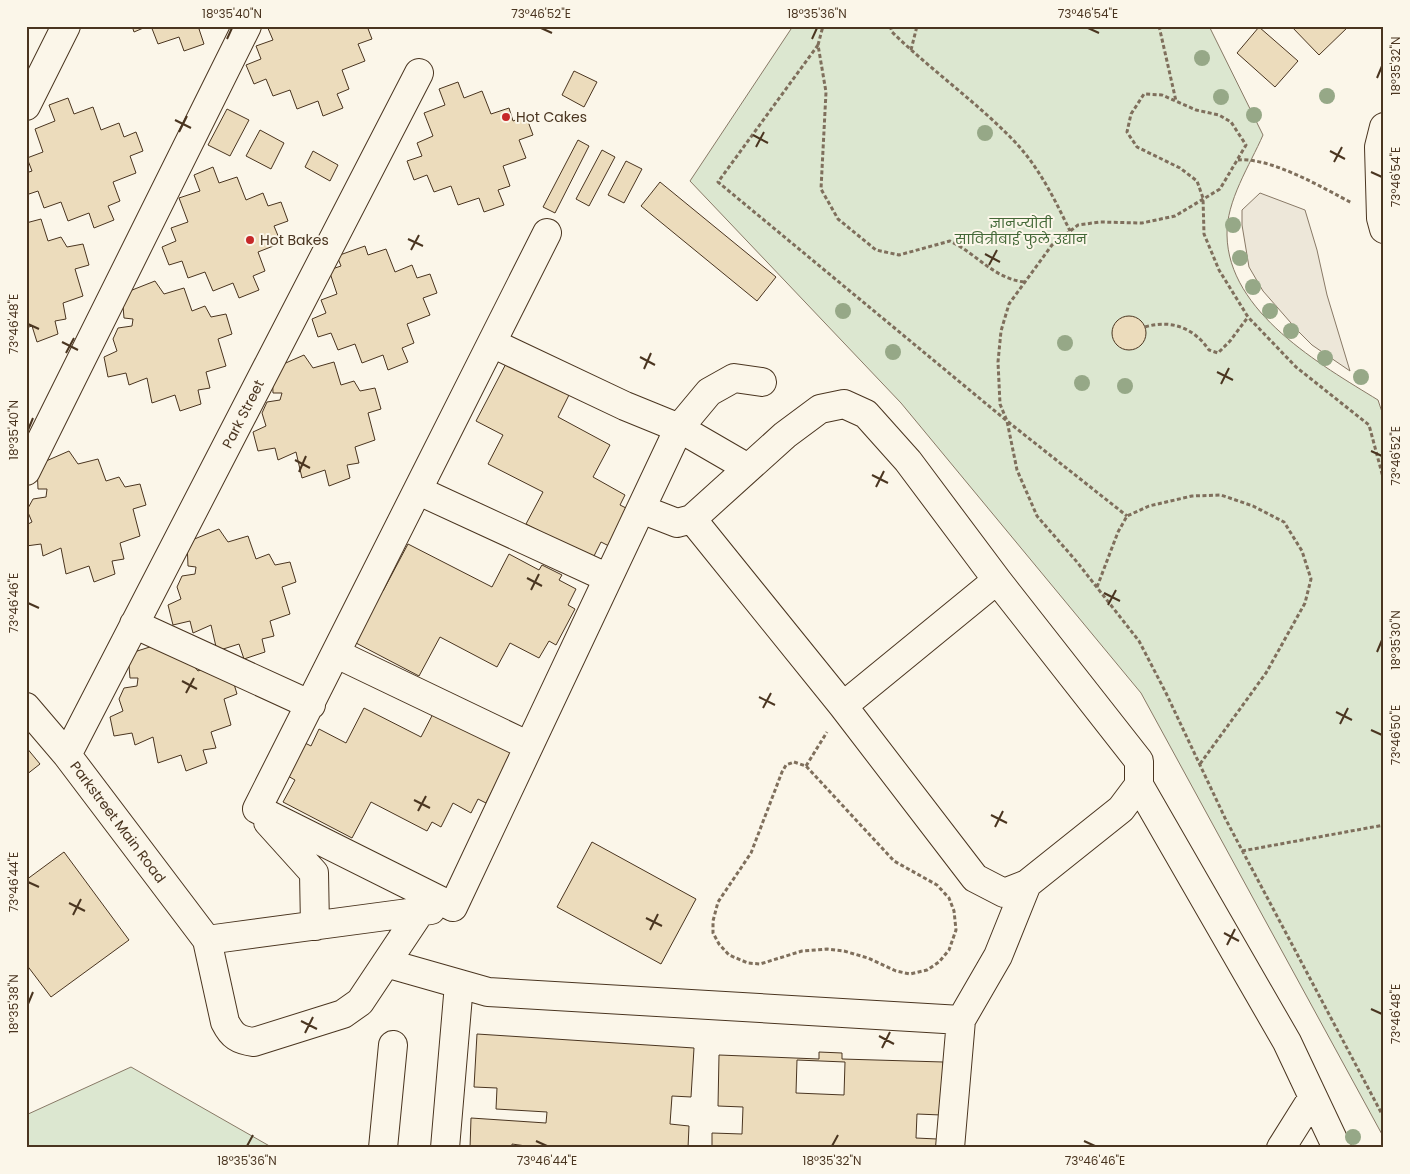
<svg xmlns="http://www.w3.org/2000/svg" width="1410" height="1174" font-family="Poppins,'Noto Sans Devanagari',sans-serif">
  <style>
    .green { fill: #dce7d0; stroke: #887966 }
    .parking { fill: #ede7d9; stroke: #887966 }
    .building { fill: #ecdcbc; stroke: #4a3520; fill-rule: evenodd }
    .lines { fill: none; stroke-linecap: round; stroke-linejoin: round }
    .minor-casing { stroke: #4a3520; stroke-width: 30 }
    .major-casing { stroke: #4a3520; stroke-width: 30 }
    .path { stroke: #7f6f5c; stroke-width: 3; stroke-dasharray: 4 2.5; stroke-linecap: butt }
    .minor { stroke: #fbf6e9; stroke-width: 28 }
    .major { stroke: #fbf6e9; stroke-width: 28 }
    .tree { fill: #96a887 }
    .ticks { fill: none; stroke: #4a3520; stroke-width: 2 }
    .poi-dot { fill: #c62828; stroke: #fbf6e9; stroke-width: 2 }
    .labels { text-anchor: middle; stroke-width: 4; stroke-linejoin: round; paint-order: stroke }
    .poi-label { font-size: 14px; fill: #4a3520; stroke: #fbf6e9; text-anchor: start }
    .park-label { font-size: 14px; fill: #436837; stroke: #fbf6e9 }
    .street-label { font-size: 14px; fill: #4a3520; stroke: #fbf6e9 }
    .neatline { fill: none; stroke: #4a3520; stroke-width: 2 }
    .ticks-label { font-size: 12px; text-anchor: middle; fill: #4a3520 }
  </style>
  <rect width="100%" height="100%" fill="#fbf6e9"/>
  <path class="green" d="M793,26h416l54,109c-13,30 -37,66 -36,100 1,77 94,130 151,165l6,18v720l-243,-445 -240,-290 -211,-222z
    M131,1067l142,81h-247v-33z"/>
  <path class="parking" d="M1260,193l45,17 12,40 10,45 23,76 -38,-26 -14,-14 -35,-40 -14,-24 -7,-42v-15z"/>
  <path class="building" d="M132,26h16l-14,6z
    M151,26h55l-7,3 5,15 -20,7 -5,-14 -21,7z
    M267,26h100l5,13 -14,5 7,17 -23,9 7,19 -12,5 6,14 -20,8 -5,-15 -21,8 -7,-19 -17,6 -7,-17 -12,5 -8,-19 15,-6 -5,-13 17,-6z
    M1291,26h58l-30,29z
    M1259,27l39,34 -23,26 -38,-34z
    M574,71l23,11 -13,25 -22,-12z
    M458,82l6,16 18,-7 9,23 18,-6 4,13 13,-5 7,19 -14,5 7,18 -23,8 7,20 -12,4 6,15 -20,7 -5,-14 -21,7 -7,-19 -17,6 -7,-17 -13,5 -7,-19 15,-5 -5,-13 16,-7 -9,-23 21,-8 -6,-16z
    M68,98l6,16 19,-7 8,23 18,-7 5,14 12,-5 7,19 -13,5 6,17 -23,9 7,19 -12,5 6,14 -20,8 -5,-15 -21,8 -7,-19 -17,6 -6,-17 -12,4v-22l6,-2 -5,-13 16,-6 -8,-23 20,-8 -6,-16z
    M227,109l22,11 -19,36 -22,-11z
    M260,130l24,13 -13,26 -25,-13z
    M578,140l11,6 -34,67 -12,-6z
    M602,150l13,7 -26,49 -13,-7z
    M313,151l25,14 -8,16 -25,-14z
    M626,161l16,8 -18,34 -16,-8z
    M213,167l6,16 18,-6 9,23 17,-7 5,13 13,-4 7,19 -14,5 7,17 -23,9 7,19 -12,5 6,14 -20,8 -6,-15 -20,8 -8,-19 -17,6 -6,-17 -13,4 -7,-18 14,-6 -5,-13 17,-6 -9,-24 21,-7 -6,-16z
    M660,182l116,95 -19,24 -116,-95z
    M41,219l7,22 13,-4 6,10 16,-3 6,21 -14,4 8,27 -20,7 3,16 -11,2 3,13 -21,8 -5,-16 -6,2v-105z
    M365,246l3,9 18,-6 9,23 17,-7 5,13 13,-4 7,19 -14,5 7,17 -23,9 7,19 -12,5 6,14 -20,8 -5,-15 -21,8 -7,-19 -17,6 -7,-17 -13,4 -6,-18 14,-6 -5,-13 16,-6 -8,-24 12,-4 -4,-10z
    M155,281l9,13 20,-6 8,23 13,-5 6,11 15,-3 6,20 -14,5 8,27 -20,6 4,16 -12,2 3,14 -21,7 -5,-16 -23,8 -5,-25 -18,7 -3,-12 -18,4 -4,-20 13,-6 -4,-12 5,-11 14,-2 1,-7 -9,-1 -2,-24z
    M1112 333a17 17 0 1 1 34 0a17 17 0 1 1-34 0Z
    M304,355l9,13 21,-6 7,23 13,-4 6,10 15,-3 6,21 -13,4 7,27 -20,7 4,16 -12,2 3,13 -21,8 -4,-16 -23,8 -6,-26 -18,8 -3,-12 -17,3 -5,-19 13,-6 -4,-13 5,-11 13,-2 2,-7h-9l-1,-24z
    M509,358l63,31 -14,28 52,28 -17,32 32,18 -5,10 8,4 -19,37 -8,-4 -10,20 -32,-21 -33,-17 17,-32 -55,-28 15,-29 -27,-14z
    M69,451l9,13 20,-5 8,22 13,-4 6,10 15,-3 6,21 -13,4 7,27 -20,7 4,16 -12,2 3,13 -21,8 -5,-16 -23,8 -5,-26 -18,8 -2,-12 -15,2v-21l6,-3 -5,-12 6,-11 13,-2 1,-8h-9l-1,-24z
    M219,529l9,13 20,-6 8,23 13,-5 6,11 15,-3 6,20 -14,5 8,27 -20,7 4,15 -12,3 3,13 -21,7 -5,-15 -22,7 -6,-26 -18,8 -3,-12 -17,4 -5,-20 13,-6 -4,-12 5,-11 13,-2 1,-7 -8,-1 -1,-24z
    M408,544l84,43 17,-33 30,16 3,-5 20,10 -3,5 17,9 -8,16 7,4 -19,36 -7,-4 -10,17 -29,-15 -13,24 -57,-30 -21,39 -63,-33 10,-20 -7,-3 17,-32 7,3z
    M159,644l27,13 12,14 12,-5 21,8 6,20 -13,5 7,26 -20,7 5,16 -13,2 4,13 -21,8 -5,-16 -23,8 -5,-26 -18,8 -3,-12 -18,3 -4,-19 13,-6 -4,-12 5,-11 13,-2 1,-8h-8l-2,-24z
    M364,708l57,29 15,-29 78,40 -28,55 -8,-4 -7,14 -18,-10 -12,24 -9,-5 -5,9 -56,-29 -19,36 -69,-36 12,-22 -9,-5 17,-33 8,4 8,-17 27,14z
    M26,747l14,17 -14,11z
    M592,842l104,57 -35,65 -104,-57z
    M64,852l65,88 -78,57 -25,-33v-84z
    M477,1034l217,14 -3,49 -19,-1 -2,28 19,2 -1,22h-148l-28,-4v4h-42l1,-30 75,5 1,-11 -51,-3 1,-21 -23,-1z
    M819,1052l23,1v6l101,3 -2,53 -24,-1 -1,24 21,1v9h-225v-15l30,1 1,-27 -25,-1 1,-51 100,4zM797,1060l48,2 -1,33 -48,-2z"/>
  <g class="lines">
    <defs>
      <path id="minor" d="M26,106l40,-80
        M494,344l131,62 54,22 69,40
        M26,471l221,-445
        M419,491l189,87
        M641,509l36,14 15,-4 93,-84 35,-26 24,-5 22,10 42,47 89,119 -154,126
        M692,519l151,187 132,172 29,15 23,-9 94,-75 18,-24v-24l-142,-181
        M134,624l177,81
        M337,654l192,92
        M26,707l41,48 140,185 18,82c7,14 13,18 29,20l89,-28 17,-12 60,-90
        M67,755l352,-682
        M1139,785l148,257 50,106
        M257,809l290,-576
        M257,809l196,98
        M268,822l46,51 1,53
        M453,907l226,-479 30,-36 25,-14 28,4
        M207,940l224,-30
        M386,963l102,29 473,28
        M383,1148l10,-103
        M445,1148l14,-164
        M950,1148l11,-128 37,-64 29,-72
        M1281,1148l32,-51"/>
      <path id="major" d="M1384,127l-5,20 2,71 3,11"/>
    </defs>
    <use href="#minor" class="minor-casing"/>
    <use href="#major" class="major-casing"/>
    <path class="path" d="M890,26l2,6c40,39 86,71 124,111 24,26 39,57 54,88
      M1159,26l17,75
      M818,45l5,-19
      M911,50l6,-24
      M1238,160c33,-3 85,28 114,43
      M1024,282c-31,-4 -47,-28 -74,-41l-51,14 -23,-5 -38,-31 -17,-30 5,-97 -8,-47 -100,137 289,239 120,95
      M1145,327c26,-8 49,1 64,23l9,3 12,-12 18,-24
      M1384,481l-15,-56 -73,-58 -48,-50 -29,-47 -15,-36 -1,-36 -6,-17 -17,-13 -43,-21 -10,-15 4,-18 13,-20 18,1 34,15 23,5 12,7 15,23 -26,44 -45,27 -33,7 -42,-1 -22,3 -26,20 -43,59 -8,27 -3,31 2,42 7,17 10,49 20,46 40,46 62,79 27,52 59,125 159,300
      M1097,587l21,-55 9,-16 22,-10 43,-10 29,-1 32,11 31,16 18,29 9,28 -6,24 -39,70 -66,91
      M794,762l12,4 88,95 43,24 12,13 5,13 2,19 -7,20 -10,12 -12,8 -17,4 -14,-3 -28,-13 -24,-7 -17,-2 -25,2 -42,13 -12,-1 -19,-8 -10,-11 -6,-11v-12l5,-19 33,-49 31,-81 4,-7z
      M806,766l21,-34
      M1242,851l142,-26"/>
    <use href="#minor" class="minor"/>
    <use href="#major" class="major"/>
  </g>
  <g class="tree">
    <circle cx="1202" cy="58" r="8"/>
    <circle cx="1327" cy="96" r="8"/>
    <circle cx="1221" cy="97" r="8"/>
    <circle cx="1254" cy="115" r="8"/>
    <circle cx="985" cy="133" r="8"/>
    <circle cx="1233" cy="225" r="8"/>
    <circle cx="1240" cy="258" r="8"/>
    <circle cx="1253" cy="287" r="8"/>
    <circle cx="843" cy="311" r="8"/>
    <circle cx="1270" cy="311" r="8"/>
    <circle cx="1291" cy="331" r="8"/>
    <circle cx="1065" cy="343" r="8"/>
    <circle cx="893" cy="352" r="8"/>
    <circle cx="1325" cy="358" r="8"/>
    <circle cx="1361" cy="377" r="8"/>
    <circle cx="1082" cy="383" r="8"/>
    <circle cx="1125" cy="386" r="8"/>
    <circle cx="1353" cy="1137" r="8"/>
  </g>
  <path class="ticks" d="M541,28l11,5M1088,28l11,5M227,39l5,-11M812,39l5,-11M1377,78l5,-12M175,120l16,8M179,132l8,-16M753,135l15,8M756,147l8,-15M1330,151l15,8M1334,162l8,-15M1371,172l11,5M408,239l15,7M411,250l8,-15M985,254l15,8M989,265l8,-15M28,324l11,5M62,342l16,8M66,353l8,-15M640,357l15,8M644,369l7,-16M1217,372l16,8M1221,384l8,-16M28,430l5,-12M1371,451l11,5M295,460l15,8M299,472l7,-16M872,475l16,8M876,487l8,-16M527,578l15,8M531,590l8,-16M1104,593l16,8M28,603l11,5M1108,605l8,-15M1377,652l5,-12M182,681l15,8M186,693l8,-15M759,697l16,8M763,708l8,-15M1336,712l16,8M1340,724l8,-16M1371,730l11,5M414,800l16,8M418,811l8,-15M991,815l16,8M995,827l8,-16M28,882l11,5M69,903l16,8M73,915l8,-16M646,918l16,8M650,930l8,-16M1224,933l15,8M1227,945l8,-16M28,1004l5,-12M1371,1009l11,5M301,1021l16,8M305,1033l8,-16M879,1036l15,8M882,1048l8,-16M536,1141l11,5M1084,1141l11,5M247,1146l6,-11M832,1146l6,-11"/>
  <g class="poi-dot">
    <circle cx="506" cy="117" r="5"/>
    <circle cx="250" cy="240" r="5"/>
  </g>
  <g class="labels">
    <g class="poi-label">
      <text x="516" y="122">Hot Cakes</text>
      <text x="260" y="245">Hot Bakes</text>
    </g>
    <g class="park-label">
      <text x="1021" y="228">ज्ञानज्योती<tspan x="1021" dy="16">सावित्रीबाई फुले उद्यान</tspan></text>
    </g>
    <g class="street-label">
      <text transform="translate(243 414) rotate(-63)" y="5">Park Street</text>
      <text transform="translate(118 822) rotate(53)" y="5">Parkstreet Main Road</text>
    </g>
  </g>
  <rect width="1410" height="1174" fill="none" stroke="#fbf6e9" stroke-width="55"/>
  <rect x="28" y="28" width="1354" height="1118" class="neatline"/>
  <g class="ticks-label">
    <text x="232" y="18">18°35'40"N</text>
    <text x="541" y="18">73°46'52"E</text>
    <text x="817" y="18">18°35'36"N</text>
    <text x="1088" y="18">73°46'54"E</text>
    <text transform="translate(1396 66) rotate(-90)" y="4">18°35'32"N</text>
    <text transform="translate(1396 177) rotate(-90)" y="4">73°46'54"E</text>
    <text transform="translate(14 324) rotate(-90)" y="4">73°46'48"E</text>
    <text transform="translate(14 430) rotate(-90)" y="4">18°35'40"N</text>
    <text transform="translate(1396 456) rotate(-90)" y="4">73°46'52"E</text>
    <text transform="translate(14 603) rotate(-90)" y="4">73°46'46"E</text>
    <text transform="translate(1396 640) rotate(-90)" y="4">18°35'30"N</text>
    <text transform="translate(1396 735) rotate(-90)" y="4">73°46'50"E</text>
    <text transform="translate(14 882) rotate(-90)" y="4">73°46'44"E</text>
    <text transform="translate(14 1004) rotate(-90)" y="4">18°35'38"N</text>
    <text transform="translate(1396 1014) rotate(-90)" y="4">73°46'48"E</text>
    <text x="247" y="1165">18°35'36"N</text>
    <text x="547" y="1165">73°46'44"E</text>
    <text x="832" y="1165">18°35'32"N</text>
    <text x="1095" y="1165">73°46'46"E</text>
  </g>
</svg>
